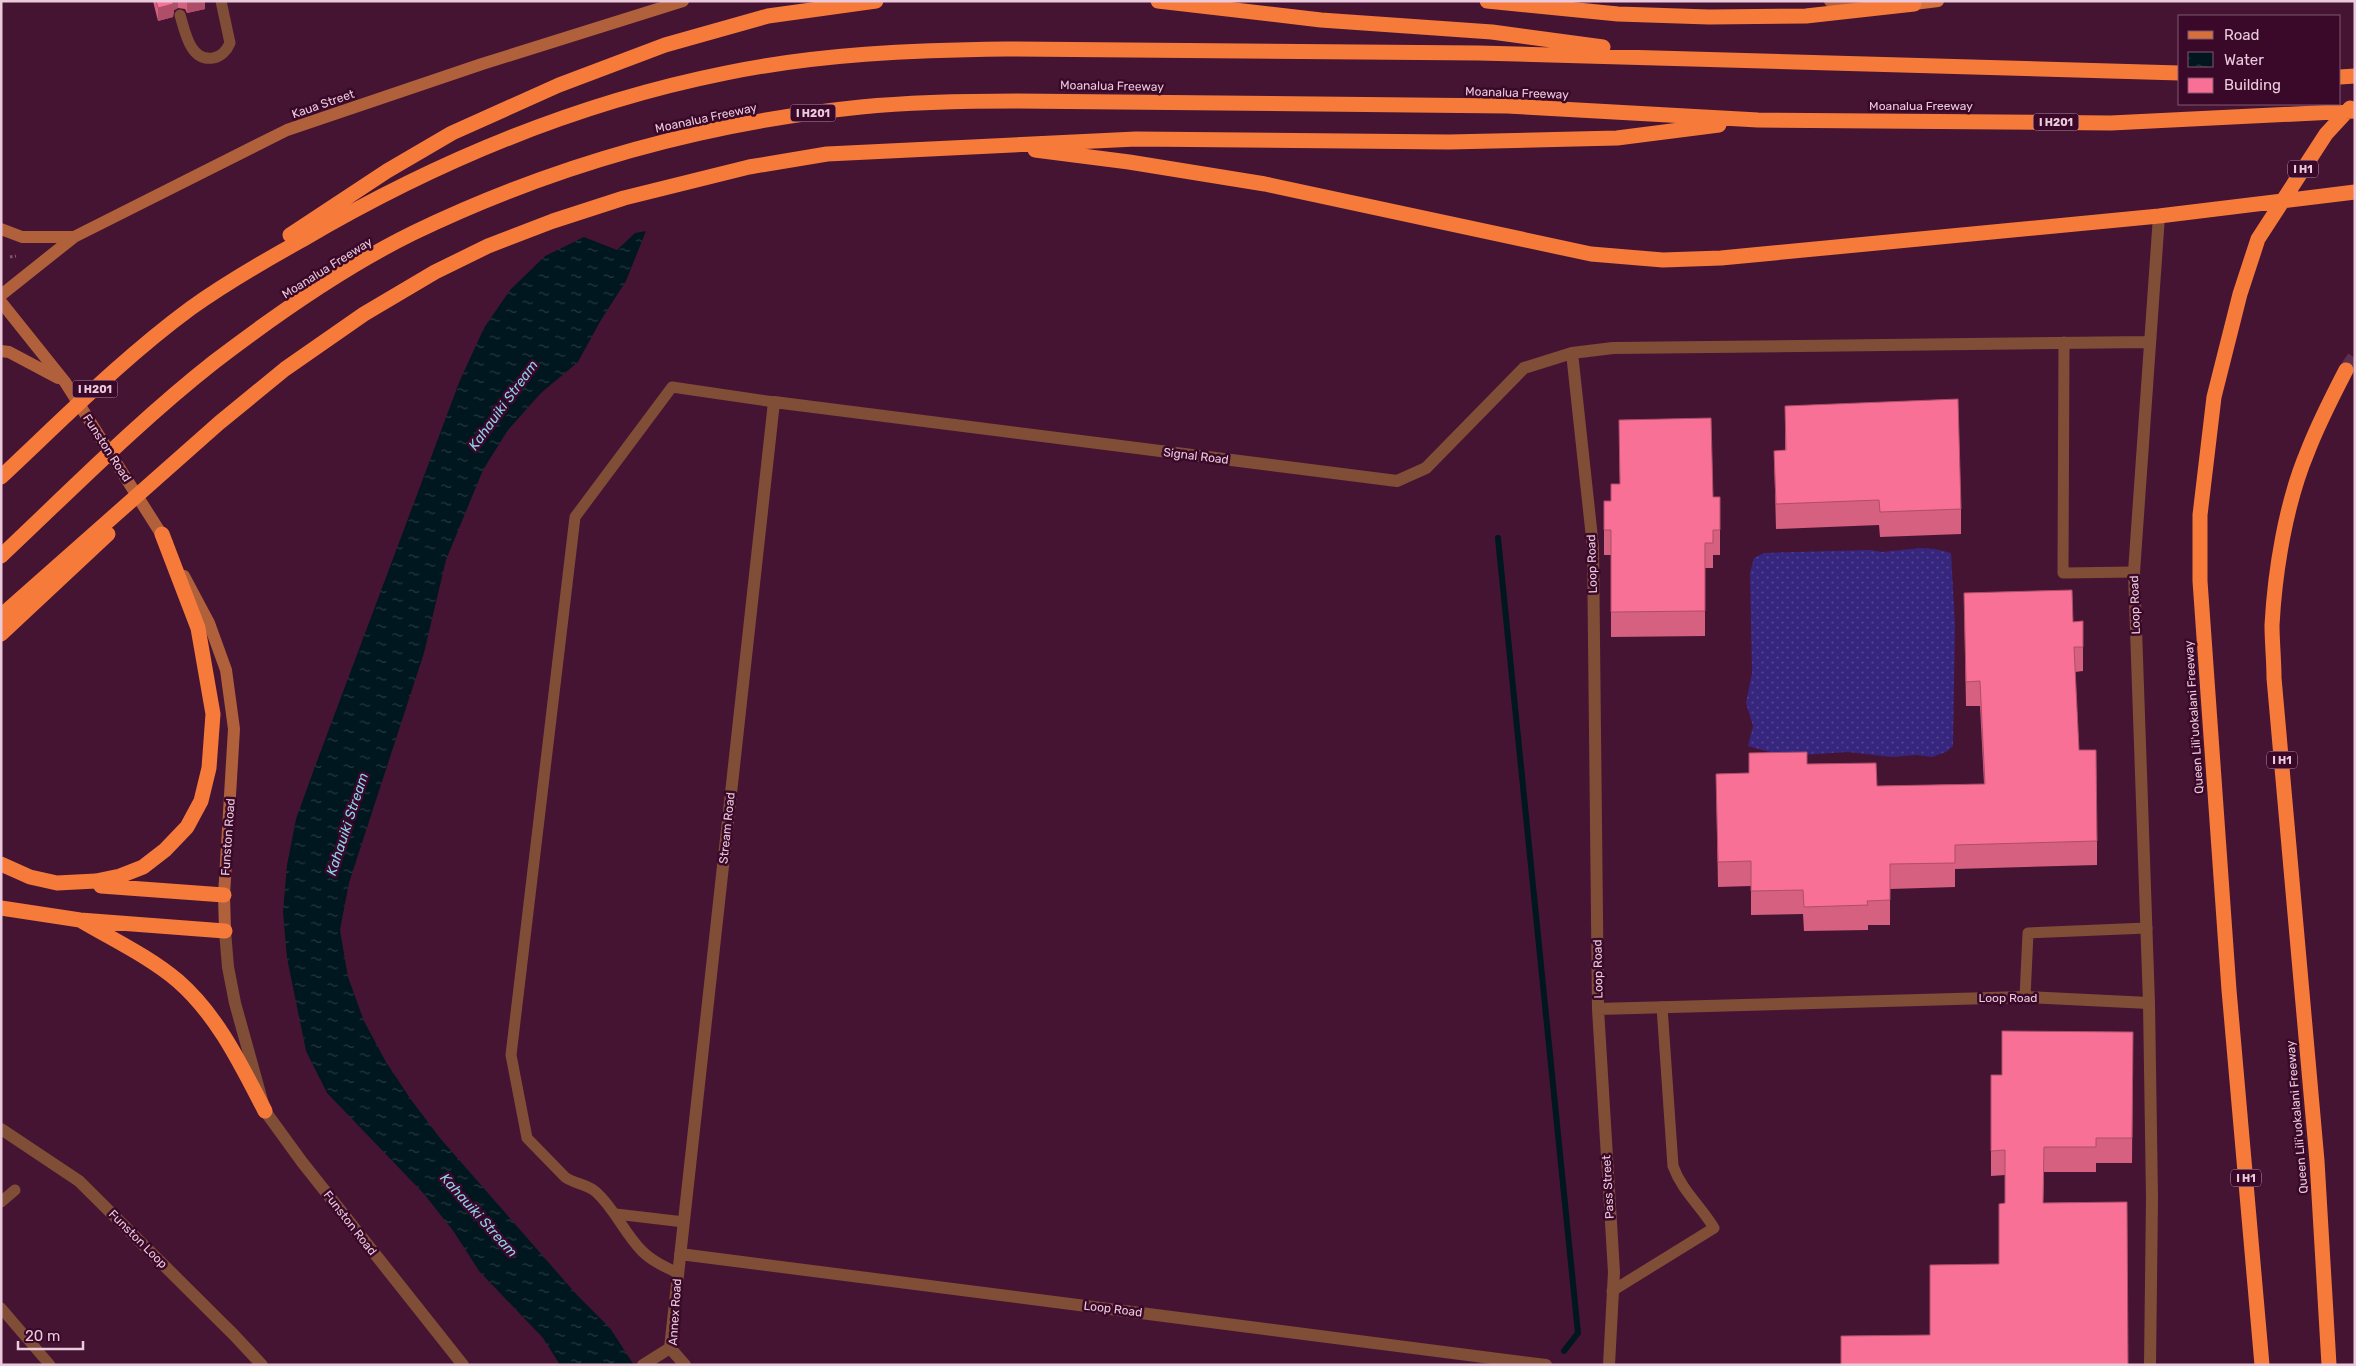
<svg xmlns="http://www.w3.org/2000/svg" width="2356" height="1366" font-family="Rubik,sans-serif">
  <style>
    .grass { fill: url(#grass-dots) }
    .water { fill: url(#water-ripples) }
    .lines { fill: none; stroke-linecap: round; stroke-linejoin: round }
    .stream { stroke: #01171f; stroke-width: 6 }
    .highway-tunnel { stroke: #5e2f4c; stroke-width: 15; stroke-dasharray: 15 8; stroke-linecap: butt }
    .path { stroke: #815670; stroke-width: 3; stroke-dasharray: 2.5 2.5; stroke-linecap: butt }
    .lane { stroke: #804e37; stroke-width: 11 }
    .street { stroke: #804e37; stroke-width: 12 }
    .secondary { stroke: #b0613b; stroke-width: 12 }
    .primary { stroke: #d56f3c; stroke-width: 12 }
    .highway { stroke: #f67b3b; stroke-width: 15 }
    .wall { fill: #d56080 }
    .shaded-wall { fill: #ae4e68 }
    .building { fill: #f87095; stroke: #ae4e68 }
    .labels { text-anchor: middle; stroke-width: 5; stroke-linejoin: round; paint-order: stroke }
    .shield { fill: #3a0929; stroke: #b590a6; stroke-width: 1 }
    .shield-label { font-size: 11px; font-weight: bold; fill: #eacadb }
    .street-label { font-size: 12px; fill: #eacadb; stroke: #3a0929 }
    .water-label { font-size: 14px; font-style: italic; fill: #8dd3ef; stroke: #3a0929 }
  </style>
  <defs>
    <pattern id="grass-dots" width="8" height="8" patternUnits="userSpaceOnUse" patternTransform="scale(1.25)"><rect width="8" height="8" fill="#37267d"/><path d="M2 2h.1M6 6h.1" fill="none" stroke="#54448f" stroke-width="1.8" stroke-linecap="round"/></pattern>
    <pattern id="water-ripples" width="26" height="14" patternUnits="userSpaceOnUse" patternTransform="scale(1.25)"><rect width="26" height="14" fill="#01171f"/><path d="M2 4q2-2 4 0t4 0M15 11q2-2 4 0t4 0" fill="none" stroke="#26373f"/></pattern>
  </defs>
  <rect width="100%" height="100%" fill="#451433"/>
  <path class="grass" d="M1921,548l14,1 16,4 4,72 -2,121 -7,6 -14,5 -16,-2 -24,2 -44,-5 -63,4 -37,-10 5,-20 -7,-23 6,-30 -2,-100 4,-15 10,-5 106,-3 12,2z"/>
  <path class="water" d="M646,231l-20,50 -25,39 -23,42 -37,31 -33,37 -25,40 -37,90 -22,93 -75,230 -9,47 8,47 16,44 22,41 26,39 28,37 137,157 33,33 24,37h-74l-17,-27 -64,-67 -25,-39 -30,-38 -97,-101 -21,-42 -19,-93 -4,-46 4,-47 9,-46 18,-50 146,-389 24,-52 26,-38 35,-34 39,-19 33,13 18,-17z"/>
  <g class="lines">
    <path class="stream" d="M1498,538l80,795 -14,18"/>
    <path class="highway-tunnel" d="M2346,370l9,-13"/>
    <path class="path" d="M10,257l6,-1"/>
    <path class="lane" d="M180,15c5,16 10,47 33,43 8,-1 14,-8 17,-15l-9,-42
      M2064,342l-1,231 71,-1
      M2025,997l3,-64 119,-5
      M1,1202l14,-12
      M616,1214l68,8
      M678,1273c-13,-6 -26,-12 -36,-22 -18,-18 -27,-42 -46,-59 -9,-8 -22,-8 -31,-15l-38,-39 -16,-83 64,-538 97,-130 102,15
      M1612,1291l102,-63c-13,-22 -32,-37 -41,-62l-11,-159
      M1,1308l49,57"/>
    <path class="street" d="M1572,353l21,194 5,462 427,-12 124,6 -15,-431 25,-356
      M225,931l3,36 7,36 30,108 37,51 161,203
      M2149,1003l3,195 -2,167
      M1598,1009l16,263 -5,93
      M1,1129l78,52 155,154 28,30
      M680,1254l866,111
      M643,1365l27,-17
      M685,1365l-15,-17 104,-946 623,79 29,-13 98,-100 48,-15 41,-5 536,-6"/>
    <path class="secondary" d="M1830,1l49,2
      M1,229l21,8h52
      M1,295l73,-58 213,-107 195,-66 201,-63
      M1,302l64,80 102,161
      M1,351l8,1 49,26
      M184,576l25,47 17,47 8,59 -10,166 1,36"/>
    <path class="primary" d="M1914,4l24,-3"/>
    <path class="highway" d="M1158,1l163,19 171,12 111,15
      M1487,1l131,13 91,3 97,-1 108,-12
      M2340,77l15,-1
      M1035,150l94,12 136,22 326,70 72,6 58,-2 438,-42 196,-24
      M290,235l97,-64 65,-38 107,-48 106,-40 103,-29 108,-15
      M1,477c62,-58 122,-119 190,-169 35,-25 73,-47 111,-68 131,-77 274,-137 424,-167 92,-19 186,-23 281,-24l472,4 701,20
      M1,556c70,-66 138,-135 213,-194 60,-46 132,-96 199,-129 141,-68 292,-110 448,-126 52,-5 104,-6 156,-6l490,5 251,14 353,3 244,-12
      M1,616l218,-193 66,-54 79,-55 71,-42 53,-26 65,-25 71,-23 125,-31 78,-13 309,-15 313,3 168,-4 102,-13
      M1,634l107,-100
      M1,864l29,13 27,6 39,-2 24,-5 23,-9 22,-17 22,-23 14,-26 8,-33 4,-54 -15,-86 -36,-94
      M101,886l123,9
      M1,908l79,12 145,11
      M80,920c32,19 70,37 98,61 40,35 63,84 87,130
      M2262,1365l-33,-375 -29,-409v-66l14,-118 26,-103 18,-55 68,-105 24,-26
      M2329,1365l-12,-204 -43,-483c0,-18 -2,-36 -2,-53 3,-55 14,-122 35,-172 11,-29 25,-56 39,-83"/>
  </g>
  <path class="wall" d="M153,1h52v8l-18,4 -2,-4 -7,-1 -4,2 -1,7 -15,4z
    M1785,406l176,103v25l-81,3 -1,-12 -103,4 -2,-78 11,-1z
    M1619,420l94,77h7v58h-7v13h-8v68l-94,1v-82h-7v-54h7l9,-17z
    M1964,593l109,29 10,-1v50l-8,1 4,78 18,91v24l-142,4v18l-65,2v36h-22v5l-64,1 -1,-17 -52,1v-29l-33,1 -2,-113 33,-1 58,-9 70,22 107,-2 -4,-78h-14z
    M2133,1032l-1,131h-36v9h-52l-1,31 84,-1 -197,133 69,-71 6,-61v-28l-14,1v-101h11z"/>
  <path class="shaded-wall" d="M173,1h5v7l-4,2 -1,7 -15,4v-13z
    M187,1h18v8l-18,4z"/>
  <path class="building" d="M156,1h17v3l-15,4z
    M1958,399l3,110 -81,3 -1,-12 -103,4 -2,-53 12,-1 -1,-44z
    M1711,418l2,79h7v33h-7v13h-8v68l-94,1v-82h-7v-29h7v-17h9l-1,-64z
    M2072,590l1,32 10,-1v26h-9l5,103h17l1,91 -142,4v18l-65,1v36l-23,1 1,4 -64,2 -1,-17 -52,1v-30l-33,1 -2,-88 33,-1v-20l58,-1v12l69,-1 1,23 108,-2 -5,-103 -14,1 -2,-89z
    M2002,1031l131,1 -1,106h-36v9h-52l-1,56 84,-1 1,163h-287v-29l89,-1v-70l69,-1v-60l6,-1v-53l-14,1v-76h11z"/>
  <g class="labels">
    <g class="shield">
      <rect x="790.5" y="104.5" width="45" height="17" rx="4"/>
      <rect x="2033.5" y="113.5" width="45" height="17" rx="4"/>
      <rect x="2288" y="160.5" width="30" height="17" rx="4"/>
      <rect x="72.5" y="380.5" width="45" height="17" rx="4"/>
      <rect x="2267" y="751.5" width="30" height="17" rx="4"/>
      <rect x="2231" y="1169.5" width="30" height="17" rx="4"/>
    </g>
    <g class="shield-label">
      <text x="813" y="117">I H201</text>
      <text x="2056" y="126">I H201</text>
      <text x="2303" y="173">I H1</text>
      <text x="95" y="393">I H201</text>
      <text x="2282" y="764">I H1</text>
      <text x="2246" y="1182">I H1</text>
    </g>
    <g class="street-label">
      <text transform="translate(1112 86) rotate(1)" y="4">Moanalua Freeway</text>
      <text transform="translate(1517 93) rotate(2)" y="4">Moanalua Freeway</text>
      <text transform="translate(323 104) rotate(-19)" y="4">Kaua Street</text>
      <text x="1921" y="110">Moanalua Freeway</text>
      <text transform="translate(706 118) rotate(-12)" y="4">Moanalua Freeway</text>
      <text transform="translate(327 268) rotate(-32)" y="4">Moanalua Freeway</text>
      <text transform="translate(107 448) rotate(57)" y="4">Funston Road</text>
      <text transform="translate(1196 456) rotate(7)" y="4">Signal Road</text>
      <text transform="translate(1592 564) rotate(-92)" y="4">Loop Road</text>
      <text transform="translate(2135 605) rotate(-92)" y="4">Loop Road</text>
      <text transform="translate(2194 717) rotate(-94)" y="4">Queen Liliʻuokalani Freeway</text>
      <text transform="translate(727 828) rotate(-84)" y="4">Stream Road</text>
      <text transform="translate(228 837) rotate(-86)" y="4">Funston Road</text>
      <text transform="translate(1598 969) rotate(-91)" y="4">Loop Road</text>
      <text x="2008" y="1002">Loop Road</text>
      <text transform="translate(2297 1117) rotate(-95)" y="4">Queen Liliʻuokalani Freeway</text>
      <text transform="translate(1608 1187) rotate(-93)" y="4">Pass Street</text>
      <text transform="translate(350 1223) rotate(52)" y="4">Funston Road</text>
      <text transform="translate(138 1239) rotate(45)" y="4">Funston Loop</text>
      <text transform="translate(1113 1309) rotate(7)" y="4">Loop Road</text>
      <text transform="translate(675 1312) rotate(-86)" y="4">Annex Road</text>
    </g>
    <g class="water-label">
      <text transform="translate(503 405) rotate(-54)" y="5">Kahauiki Stream</text>
      <text transform="translate(347 824) rotate(-72)" y="5">Kahauiki Stream</text>
      <text transform="translate(479 1215) rotate(48)" y="5">Kahauiki Stream</text>
    </g>
  </g>
  <rect width="2356" height="1366" fill="none" stroke="#eacadb" stroke-width="5"/>
  <rect x="2178" y="15" width="162" height="90" fill="#3a0929" stroke="#805670"/>
  <rect x="2188" y="31" width="25" height="8" fill="#d56f3c" stroke="#805670"/>
  <text x="2224" y="40" font-size="15" fill="#eacadb">Road</text>
  <rect x="2188" y="52" width="25" height="15" fill="url(#water-ripples)" stroke="#805670"/>
  <text x="2224" y="65" font-size="15" fill="#eacadb">Water</text>
  <rect x="2188" y="78" width="25" height="15" fill="#f87095" stroke="#805670"/>
  <text x="2224" y="90" font-size="15" fill="#eacadb">Building</text>
  <path d="M18 1341v8h65v-8" fill="none" stroke="#eacadb" stroke-width="2.5"/>
  <text x="25" y="1341" font-size="15" fill="#eacadb" stroke="#3a0929" stroke-width="4" paint-order="stroke">20 m</text>
</svg>
